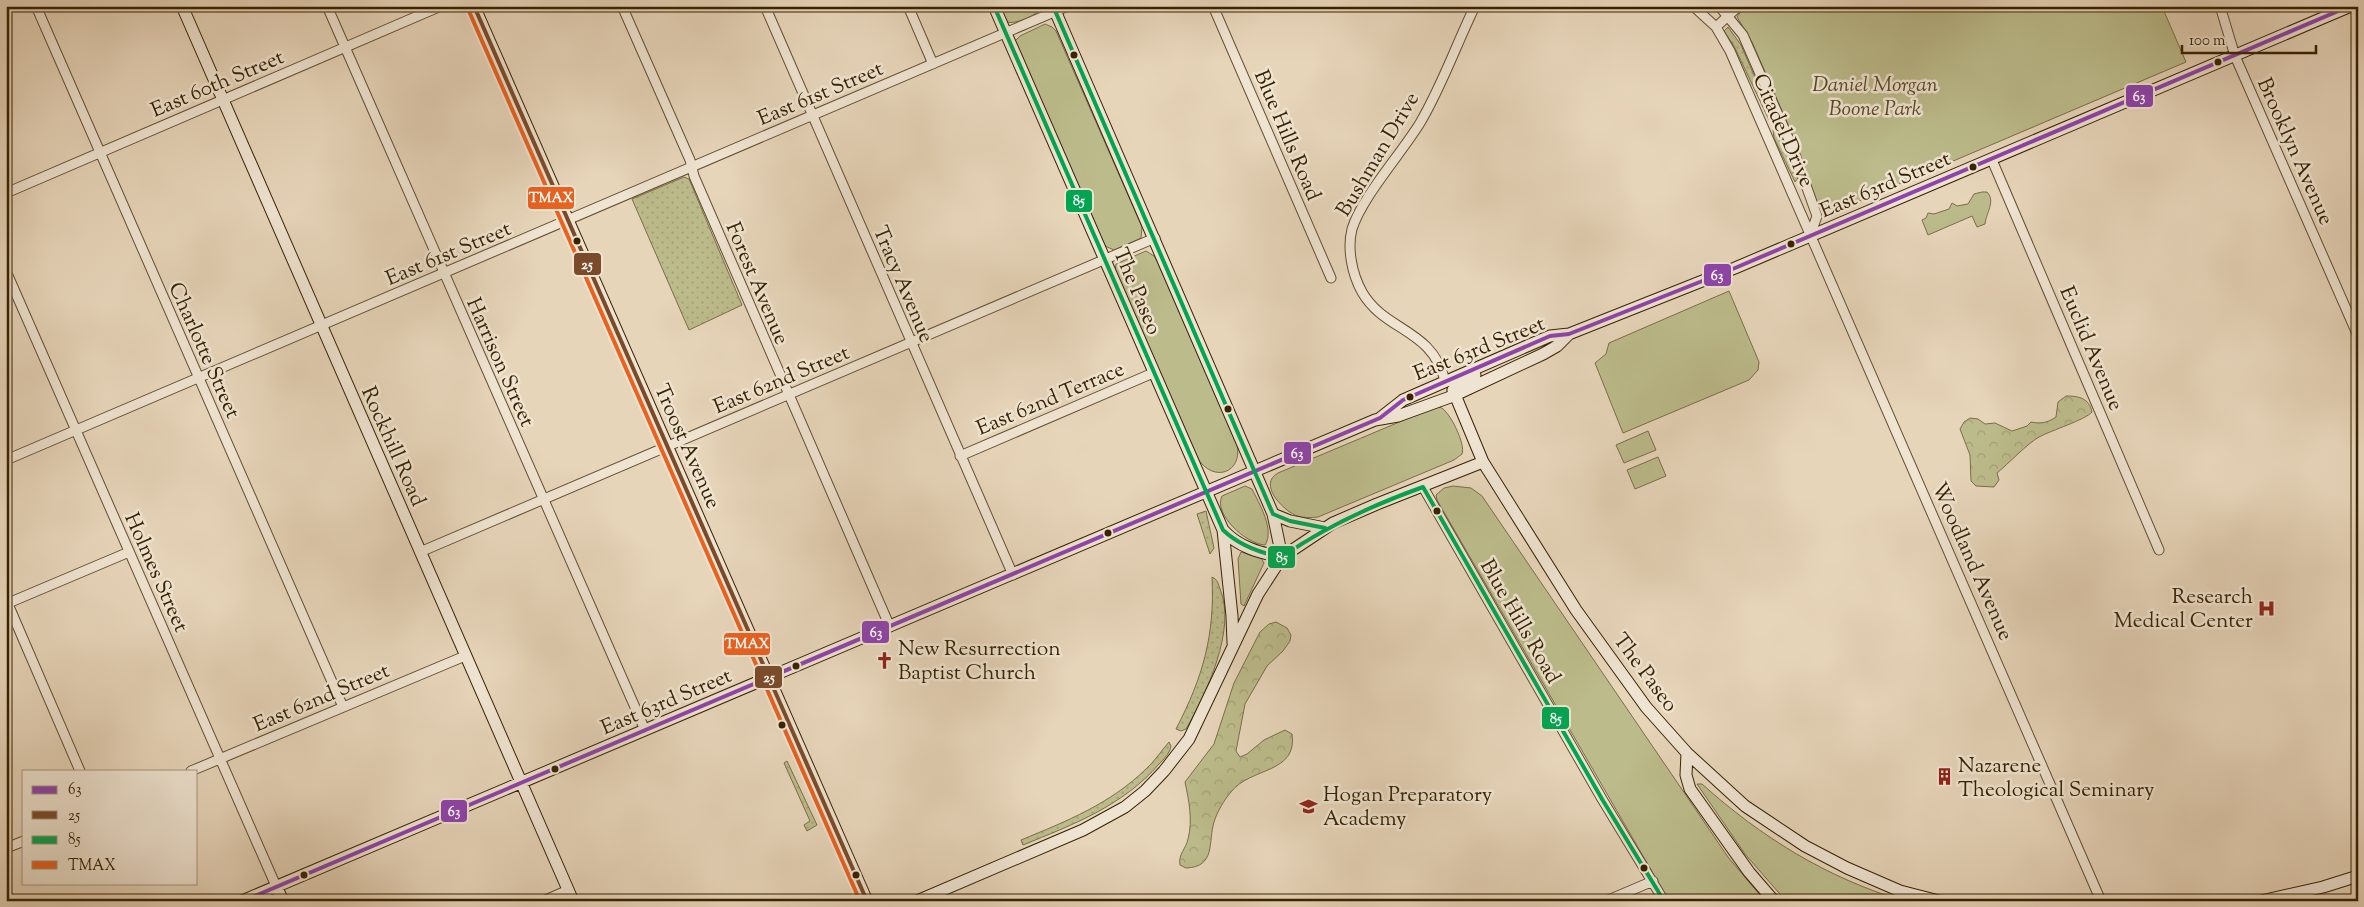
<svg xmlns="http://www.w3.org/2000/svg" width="2364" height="907" font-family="'Sorts Mill Goudy',serif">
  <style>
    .grass { fill: url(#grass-dots); stroke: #7a6e46 }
    .forest { fill: url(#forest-crowns); stroke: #7a6e46 }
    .park { fill: #bcbb8b; stroke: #7a6e46 }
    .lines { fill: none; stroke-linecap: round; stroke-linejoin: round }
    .minor-casing { stroke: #634f2f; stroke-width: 11 }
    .secondary-casing { stroke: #372201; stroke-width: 13 }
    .minor { stroke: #efe4d2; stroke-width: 9 }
    .secondary { stroke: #efe4d2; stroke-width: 11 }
    .bus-1-casing { stroke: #efe4d2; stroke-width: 8 }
    .bus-2-casing { stroke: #efe4d2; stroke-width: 8 }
    .bus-3-casing { stroke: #efe4d2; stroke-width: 8 }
    .bus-4-casing { stroke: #efe4d2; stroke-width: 8 }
    .bus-1 { stroke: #8e44ad; stroke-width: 4 }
    .bus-2 { stroke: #7a4b2a; stroke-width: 4 }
    .bus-3 { stroke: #00a651; stroke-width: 4 }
    .bus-4 { stroke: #e96220; stroke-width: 4 }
    .bus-dot { fill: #372201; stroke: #efe4d2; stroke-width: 2 }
    .labels { text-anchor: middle; stroke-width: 5; stroke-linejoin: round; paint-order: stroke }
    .street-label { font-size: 21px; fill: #372201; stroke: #efe4d2 }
    .park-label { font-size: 21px; font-style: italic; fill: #584824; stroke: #efe4d2 }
    .poi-label { font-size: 21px; fill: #372201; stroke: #efe4d2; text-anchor: start }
    .line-badge { stroke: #efe4d2; stroke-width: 2 }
    .badge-label { font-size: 14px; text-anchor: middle; font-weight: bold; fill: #fff }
  </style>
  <defs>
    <pattern id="grass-dots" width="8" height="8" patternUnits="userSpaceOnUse" patternTransform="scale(1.25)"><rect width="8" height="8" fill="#bcbb8b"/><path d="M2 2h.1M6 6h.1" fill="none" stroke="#a2a076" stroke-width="1.8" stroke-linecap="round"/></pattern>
    <pattern id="forest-crowns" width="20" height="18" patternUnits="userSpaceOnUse" patternTransform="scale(1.25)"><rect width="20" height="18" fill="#bcbb8b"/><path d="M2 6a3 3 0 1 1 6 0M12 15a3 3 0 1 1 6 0" fill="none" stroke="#a2a076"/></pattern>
  </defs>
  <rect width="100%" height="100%" fill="#e7d5ba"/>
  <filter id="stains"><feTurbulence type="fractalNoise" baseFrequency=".004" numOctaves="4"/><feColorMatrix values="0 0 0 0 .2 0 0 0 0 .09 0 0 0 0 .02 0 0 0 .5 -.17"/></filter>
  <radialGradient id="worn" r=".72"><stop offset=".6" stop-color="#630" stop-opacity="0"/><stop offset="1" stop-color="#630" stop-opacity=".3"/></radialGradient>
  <path class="grass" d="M1728,27l13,18 28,65v10l-35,-74 -10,-15z
    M1776,125l23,52 -4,5 -21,-44 -1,-8z
    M684,177l5,2 53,126 -53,25 -57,-131z
    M1206,511l8,37 -4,6 -13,-40z
    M1212,577c6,3 6,6 8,12 17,40 -14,105 -34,140l-5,2 -5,-2c27,-52 39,-94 36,-152z
    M1169,742l2,4c-1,7 -7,13 -12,18 -36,42 -87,61 -136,81l-2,-5c46,-19 89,-36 125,-71 9,-8 15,-18 23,-27z
    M787,761l30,64 -10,6 -3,-6 6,-4 -26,-58z"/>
  <path class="forest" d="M2066,396c13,0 23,2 26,16 -7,8 -40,18 -53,25 -11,6 -31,27 -42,36l2,7 -5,7 -18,-1 -5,-5 -1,-26 -10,-26 4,-7 6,-4 8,1 7,5 10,-1 17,8 15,-5 4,-4c10,2 16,1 25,-5l2,-15z
    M1276,622l11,6 4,7 -1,6 -7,10 -16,15 -22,38 -9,47 4,6 7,-3 17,-14 21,-10 7,4c6,40 -42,33 -61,58 -7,8 -14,20 -17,30 -6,20 2,45 -28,46l-6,-3c-2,-11 6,-16 8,-26 5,-19 1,-38 -3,-57l29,-38 20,-61 26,-51 9,-8z"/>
  <path class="park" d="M999,6h45c-5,8 -28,19 -37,16z
    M1745,6h423l-5,3 23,53 -355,151h-5l-7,-6 -29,-78 -38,-87 -15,-25z
    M1045,24l7,3 4,4 86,196 -1,11 -27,12 -9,-4 -90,-205 5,-5z
    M1982,192h5c9,9 -1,21 -2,32l-8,3 -5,-11 -44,19 -6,-15 4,-2 2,-5 6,1 15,-5 3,-6 5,3 11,-2 6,-10z
    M1146,251l8,5 3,5 80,183c6,29 -23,39 -39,15l-83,-188 1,-7z
    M1729,291l30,71 -1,8 -9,10 -126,53 -28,-70 11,-9 3,-11z
    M1435,407h5c10,4 26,38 22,47l-8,6 -136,57c-8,1 -15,1 -23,-2 -13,-6 -37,-31 -17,-42z
    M1648,431l8,19 -32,13 -8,-18z
    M1658,457l8,19 -31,13 -8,-19z
    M1245,486l7,3c7,14 23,41 13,56 -19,-1 -52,-31 -43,-49z
    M1453,486l18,2 11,8 246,361 37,44h-96l-232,-401 -1,-5 8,-7z
    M1241,552l20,6 3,5 -20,43 -3,-2 -3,-45z
    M1697,784h5c59,53 125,94 202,117h-118l-41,-47z"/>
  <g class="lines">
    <defs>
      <path id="minor" d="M36,6l307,701
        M327,6l318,724
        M622,6l68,154 4,16 196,451
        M765,6l248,569
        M908,6l25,58
        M1213,6l118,272
        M1693,6l23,21 14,24 371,850
        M1719,6l24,29 50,114 24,67 -7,20
        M2220,6l15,50 123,280
        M1716,27l23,-21
        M1992,160l167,390
        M6,193l435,-187
        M6,271l270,615
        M1445,381c-13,-53 -60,-49 -83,-89 -10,-18 -15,-43 -10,-63 10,-32 49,-75 68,-106 22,-37 36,-78 55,-117
        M960,456l193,-83
        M6,460l1062,-454
        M1423,487l179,312 62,102
        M420,552l735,-314
        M6,604l123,-52
        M8,604l72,167
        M191,771l274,-115
        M6,848l18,-7
        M543,901l25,-11
        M1606,901l47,-20"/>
      <path id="secondary" d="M182,6l391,895
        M474,6l393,895
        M994,6l229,524c15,17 37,23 59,27
        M1053,6l220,508 9,43
        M1475,375l-22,15 30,72 93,148 70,97 41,46 58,53 60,40 42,22 53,23 39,10
        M1380,418l23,-18 147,-64 19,-2 166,-66 616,-262
        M1273,514l17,7 35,7
        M1223,530l9,86 1,27
        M1687,753l-1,22 4,14 59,83 25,29
        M276,886l7,15
        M242,901l1133,-481 23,-4 55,-20 90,-42 14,-8 12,-12
        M917,901l166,-71 42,-23 20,-16 19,-20 25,-32 69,-145 24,-37 51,-34 44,-19 106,-42
        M2261,901l62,-14 35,-11"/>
    </defs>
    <use href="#minor" class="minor-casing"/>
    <use href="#secondary" class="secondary-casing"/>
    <use href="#minor" class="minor"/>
    <use href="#secondary" class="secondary"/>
    <defs>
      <path id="bus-1" d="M243,901l1137,-483 23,-18 147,-64 19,-2 166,-66 615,-262"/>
      <path id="bus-2" d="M474,6l393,895"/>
      <path id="bus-3" d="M994,6l229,524c17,16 37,23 59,27 44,-31 91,-52 141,-70l179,312 62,102
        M1053,6l220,508 17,7 35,7"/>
      <path id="bus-4" d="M468,9l392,892"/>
    </defs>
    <use href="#bus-1" class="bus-1-casing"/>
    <use href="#bus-2" class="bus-2-casing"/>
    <use href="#bus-3" class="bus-3-casing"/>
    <use href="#bus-4" class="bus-4-casing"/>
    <use href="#bus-1" class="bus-1"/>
    <use href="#bus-2" class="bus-2"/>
    <use href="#bus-3" class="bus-3"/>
    <use href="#bus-4" class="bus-4"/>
  </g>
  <defs>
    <symbol id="hospital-bare" viewBox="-9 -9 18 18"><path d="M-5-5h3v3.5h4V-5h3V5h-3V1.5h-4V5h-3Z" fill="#8f2418" stroke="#efe4d2" stroke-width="2.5" paint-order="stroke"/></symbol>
    <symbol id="church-bare" viewBox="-9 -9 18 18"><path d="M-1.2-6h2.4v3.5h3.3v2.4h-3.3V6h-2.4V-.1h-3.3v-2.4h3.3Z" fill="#8f2418" stroke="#efe4d2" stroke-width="2.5" paint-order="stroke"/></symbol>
    <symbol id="building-bare" viewBox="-9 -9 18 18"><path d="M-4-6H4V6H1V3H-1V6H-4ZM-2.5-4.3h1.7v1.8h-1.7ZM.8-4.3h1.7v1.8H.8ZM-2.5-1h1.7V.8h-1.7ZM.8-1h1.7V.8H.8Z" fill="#8f2418" stroke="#efe4d2" stroke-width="2.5" paint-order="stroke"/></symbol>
    <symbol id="school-bare" viewBox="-9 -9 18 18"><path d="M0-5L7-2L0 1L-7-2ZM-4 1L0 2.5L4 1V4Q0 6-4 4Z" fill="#8f2418" stroke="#efe4d2" stroke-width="2.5" paint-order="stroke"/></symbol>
  </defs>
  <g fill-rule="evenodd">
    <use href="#hospital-bare" x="2254" y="596" width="25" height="25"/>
    <use href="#church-bare" x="872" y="648" width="25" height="25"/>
    <use href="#building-bare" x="1932" y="764" width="25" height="25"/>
    <use href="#school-bare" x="1296" y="794" width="25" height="25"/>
  </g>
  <g class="bus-dot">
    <circle cx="1074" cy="55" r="4.5"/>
    <circle cx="2218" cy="62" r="4.5"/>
    <circle cx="1973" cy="167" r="4.5"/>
    <circle cx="577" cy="241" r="4.5"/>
    <circle cx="1791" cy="244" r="4.5"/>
    <circle cx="1410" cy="397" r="4.5"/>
    <circle cx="1228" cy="409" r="4.5"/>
    <circle cx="1437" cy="511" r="4.5"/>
    <circle cx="1108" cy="533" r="4.5"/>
    <circle cx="796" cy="666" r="4.5"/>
    <circle cx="782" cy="725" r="4.5"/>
    <circle cx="555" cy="769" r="4.5"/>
    <circle cx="1644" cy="868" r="4.5"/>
    <circle cx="304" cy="875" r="4.5"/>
    <circle cx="856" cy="875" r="4.5"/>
  </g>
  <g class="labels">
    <g class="street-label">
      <text transform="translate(217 83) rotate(-23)" y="7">East 60th Street</text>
      <text transform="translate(820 93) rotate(-23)" y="7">East 61st Street</text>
      <text transform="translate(1784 130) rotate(66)" y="7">Citadel Drive</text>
      <text transform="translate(1288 135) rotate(67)" y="7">Blue Hills Road</text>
      <text transform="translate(2296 151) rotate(66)" y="7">Brooklyn Avenue</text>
      <text transform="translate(1377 154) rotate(-59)" y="7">Bushman Drive</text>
      <text transform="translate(1885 184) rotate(-23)" y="7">East 63rd Street</text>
      <text transform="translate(448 253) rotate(-23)" y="7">East 61st Street</text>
      <text transform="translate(758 283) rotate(67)" y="7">Forest Avenue</text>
      <text transform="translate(904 284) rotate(67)" y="7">Tracy Avenue</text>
      <text transform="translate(1138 291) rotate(67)" y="7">The Paseo</text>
      <text transform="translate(1479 348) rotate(-22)" y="7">East 63rd Street</text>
      <text transform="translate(2092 348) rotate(67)" y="7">Euclid Avenue</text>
      <text transform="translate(205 350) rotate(66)" y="7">Charlotte Street</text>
      <text transform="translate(501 362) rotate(66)" y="7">Harrison Street</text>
      <text transform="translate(781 379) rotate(-23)" y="7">East 62nd Street</text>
      <text transform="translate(1050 398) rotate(-23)" y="7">East 62nd Terrace</text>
      <text transform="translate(394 446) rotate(66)" y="7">Rockhill Road</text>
      <text transform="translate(688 446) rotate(66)" y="7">Troost Avenue</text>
      <text transform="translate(1973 561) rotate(66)" y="7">Woodland Avenue</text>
      <text transform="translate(157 572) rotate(66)" y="7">Holmes Street</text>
      <text transform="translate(1521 621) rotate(60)" y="7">Blue Hills Road</text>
      <text transform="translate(1646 672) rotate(53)" y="7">The Paseo</text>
      <text transform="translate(321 697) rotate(-23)" y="7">East 62nd Street</text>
      <text transform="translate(666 701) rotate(-23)" y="7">East 63rd Street</text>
    </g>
    <g class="park-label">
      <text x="1875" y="91">Daniel Morgan<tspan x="1875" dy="24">Boone Park</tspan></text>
    </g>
    <g class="poi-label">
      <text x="2253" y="603" text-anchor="end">Research<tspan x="2253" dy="24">Medical Center</tspan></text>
      <text x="898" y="655">New Resurrection<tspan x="898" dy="24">Baptist Church</tspan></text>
      <text x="1958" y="772">Nazarene<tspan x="1958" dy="24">Theological Seminary</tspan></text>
      <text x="1323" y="801">Hogan Preparatory<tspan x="1323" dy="24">Academy</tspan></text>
    </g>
  </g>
  <g class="line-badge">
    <rect x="2125" y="84" width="29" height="24" rx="5" fill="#8e44ad"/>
    <rect x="527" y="186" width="48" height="24" rx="5" fill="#e96220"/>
    <rect x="1065" y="189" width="28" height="24" rx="5" fill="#00a651"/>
    <rect x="573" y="252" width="29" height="24" rx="5" fill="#7a4b2a"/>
    <rect x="1703" y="263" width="29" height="24" rx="5" fill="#8e44ad"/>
    <rect x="1283" y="441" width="29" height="24" rx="5" fill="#8e44ad"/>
    <rect x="1267" y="545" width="29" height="24" rx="5" fill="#00a651"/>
    <rect x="861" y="620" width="29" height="24" rx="5" fill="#8e44ad"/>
    <rect x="723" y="632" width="48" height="24" rx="5" fill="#e96220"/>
    <rect x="754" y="665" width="29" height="24" rx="5" fill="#7a4b2a"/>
    <rect x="1541" y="706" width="29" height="24" rx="5" fill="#00a651"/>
    <rect x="440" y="799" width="28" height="24" rx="5" fill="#8e44ad"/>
  </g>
  <g class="badge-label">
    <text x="2139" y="101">63</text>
    <text x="551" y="202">TMAX</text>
    <text x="1079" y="205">85</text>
    <text x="587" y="269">25</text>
    <text x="1717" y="280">63</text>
    <text x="1297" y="458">63</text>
    <text x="1282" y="562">85</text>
    <text x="876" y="637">63</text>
    <text x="747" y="648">TMAX</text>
    <text x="769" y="682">25</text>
    <text x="1556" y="723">85</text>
    <text x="454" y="816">63</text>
  </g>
  <rect width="2364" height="907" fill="none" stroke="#e7d5ba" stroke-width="25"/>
  <rect x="8" y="8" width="2349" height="892" fill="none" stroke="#372201" stroke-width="2.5"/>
  <rect x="12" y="12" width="2339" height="882" fill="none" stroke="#372201"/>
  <rect x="22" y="770" width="175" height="115" fill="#efe4d2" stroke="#a5967e"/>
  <rect x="32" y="786" width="25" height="8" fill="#8e44ad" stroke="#a5967e"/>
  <text x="68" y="794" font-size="15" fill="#372201">63</text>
  <rect x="32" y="811" width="25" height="8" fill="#7a4b2a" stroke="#a5967e"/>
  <text x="68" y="820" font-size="15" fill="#372201">25</text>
  <rect x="32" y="836" width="25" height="8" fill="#00a651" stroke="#a5967e"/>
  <text x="68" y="844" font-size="15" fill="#372201">85</text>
  <rect x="32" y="861" width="25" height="8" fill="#e96220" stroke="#a5967e"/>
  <text x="68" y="870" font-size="15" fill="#372201">TMAX</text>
  <path d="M2182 45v8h134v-8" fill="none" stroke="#372201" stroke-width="2.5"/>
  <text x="2189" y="45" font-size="15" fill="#372201" stroke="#efe4d2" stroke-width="4" paint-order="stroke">100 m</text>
  <rect width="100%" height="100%" filter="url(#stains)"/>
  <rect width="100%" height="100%" fill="url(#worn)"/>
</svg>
